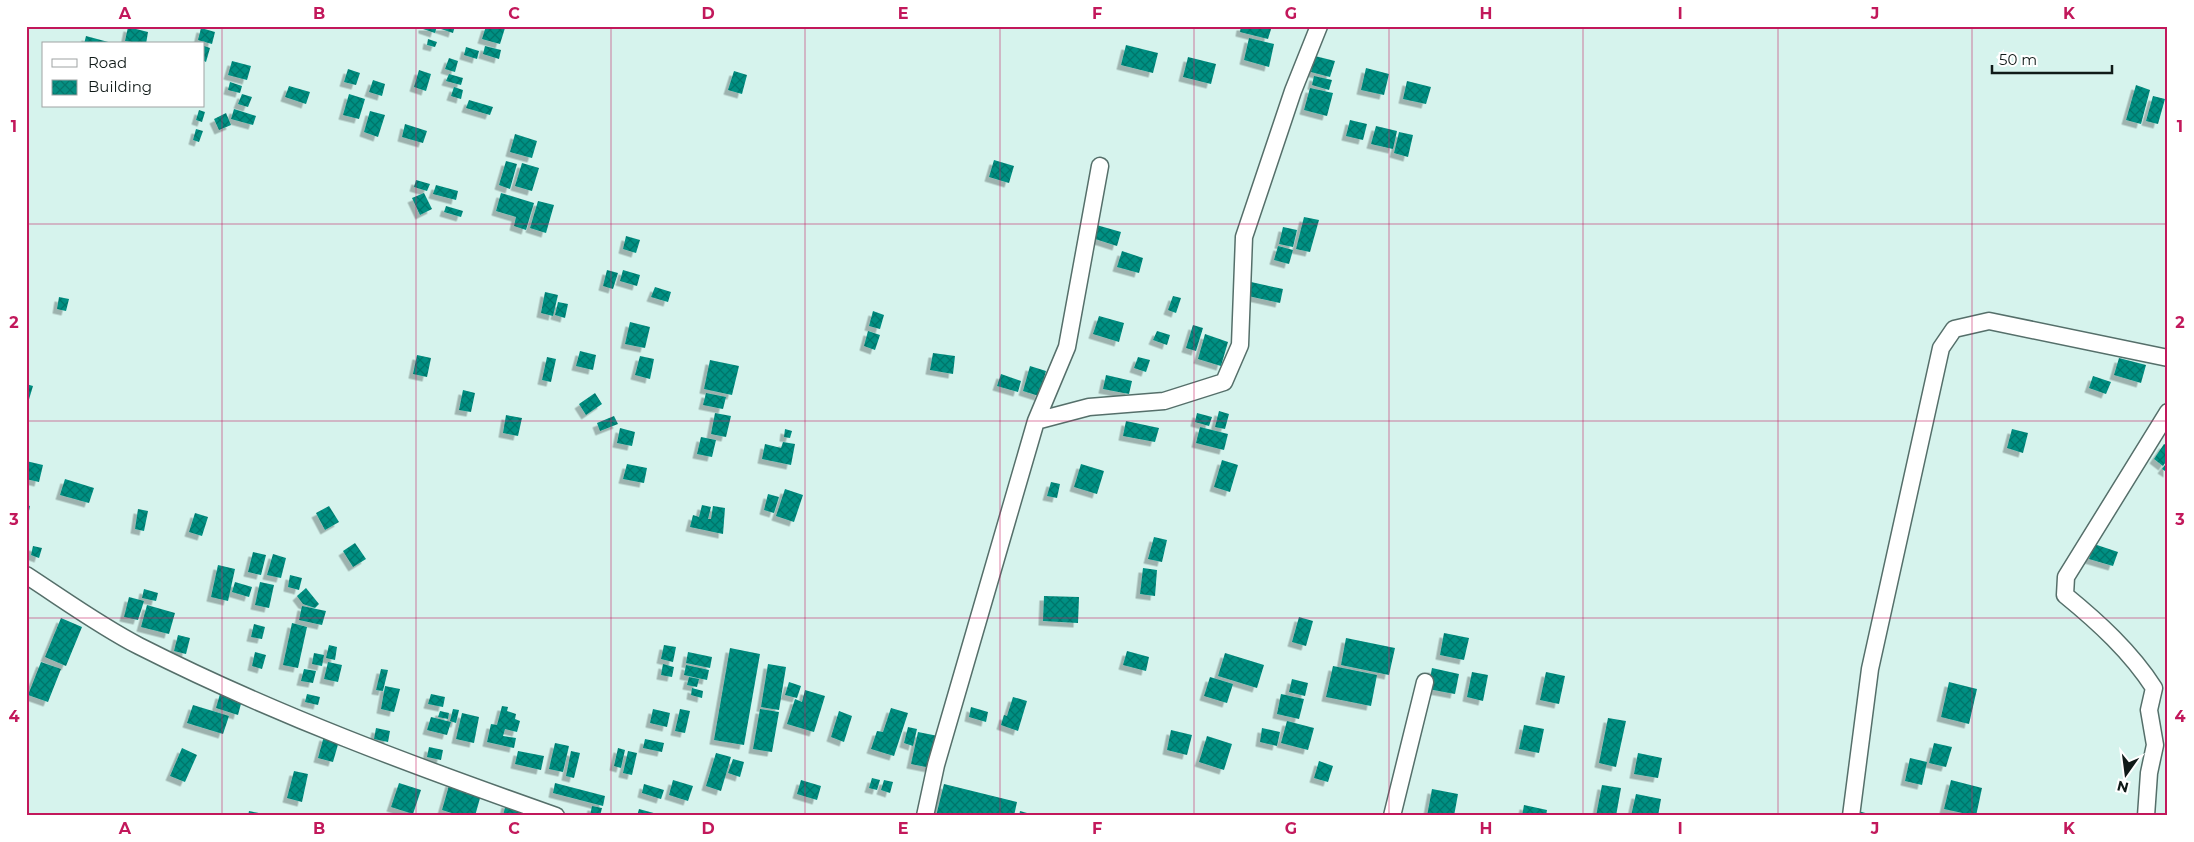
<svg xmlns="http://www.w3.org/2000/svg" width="2194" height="842" font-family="Montserrat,sans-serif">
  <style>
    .building { fill: url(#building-cross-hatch); filter: url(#shadow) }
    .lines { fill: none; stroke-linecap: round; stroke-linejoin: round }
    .minor-casing { stroke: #556f6a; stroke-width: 19 }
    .minor { stroke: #fff; stroke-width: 16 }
    .grid { fill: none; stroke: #c2185b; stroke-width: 1; stroke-opacity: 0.55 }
    .neatline { fill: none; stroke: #c2185b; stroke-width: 2 }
    .grid-label { font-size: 16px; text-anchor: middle; font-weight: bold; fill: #c2185b }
  </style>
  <defs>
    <pattern id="building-cross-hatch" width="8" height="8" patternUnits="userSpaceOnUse" patternTransform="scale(1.25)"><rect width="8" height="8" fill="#069083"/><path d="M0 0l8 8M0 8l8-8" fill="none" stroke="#06756a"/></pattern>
    <filter id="shadow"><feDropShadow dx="-4.5" dy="4.5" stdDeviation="0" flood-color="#0004"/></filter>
  </defs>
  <rect width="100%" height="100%" fill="#d6f3ed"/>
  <path class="building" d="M423,26h14l-2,7 -12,-4z
    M438,26h17l-2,7 -15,-5z
    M486,26l19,2 -5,16 -18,-5z
    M1241,26h31l-4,13 -28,-7z
    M128,27l20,5 -2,12 -21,-3z
    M201,28l14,4 -3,12 -14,-4z
    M86,36l26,7v1h-28z
    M1249,38l25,6 -5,23 -25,-7z
    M428,39l9,3 -2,5 -8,-2z
    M1126,45l32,8 -5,20 -32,-8z
    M204,46l6,2 -4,14 -2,-1z
    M485,46l16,4 -2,9 -16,-5z
    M466,47l13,4 -2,8 -13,-4z
    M1315,56l20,5 -5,16 -19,-5z
    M1188,57l28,7 -5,20 -28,-7z
    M449,58l9,3 -3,11 -10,-3z
    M232,61l19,5 -4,14 -19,-5z
    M1366,68l23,6 -5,21 -23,-5z
    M348,69l12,4 -4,12 -12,-3z
    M419,70l12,4 -5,17 -12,-4z
    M734,71l13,4 -5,19 -14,-4z
    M449,74l14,4 -2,7 -15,-4z
    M1314,76l18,4 -3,10 -17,-5z
    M373,80l12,4 -3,12 -13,-4z
    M1407,81l24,6 -5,17 -23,-5z
    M230,82l12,4 -2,7 -12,-3z
    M2136,85l14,5 -9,34 -15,-4z
    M289,86l21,6 -4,12 -21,-7z
    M454,87l9,3 -2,9 -10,-3z
    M1310,88l23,5 -6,23 -23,-6z
    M242,94l10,3 -4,10 -10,-3z
    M349,94l16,5 -6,20 -16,-4z
    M2153,96l12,3 -7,25 -12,-3z
    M469,100l24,7 -3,8 -24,-7z
    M234,109l22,7 -3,9 -22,-6z
    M199,110l6,2 -3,10 -6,-2z
    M370,111l15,4 -7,22 -14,-5z
    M226,113l5,12 -12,5 -5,-11z
    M1350,120l17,4 -4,16 -17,-4z
    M405,124l22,7 -4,12 -21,-6z
    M1376,126l21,5 -4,18 -22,-5z
    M196,129l7,2 -4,11 -6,-2z
    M1399,132l14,3 -5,22 -14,-4z
    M515,134l22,7 -5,17 -22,-6z
    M994,160l20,6 -5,17 -20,-6z
    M506,161l11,3 -7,25 -11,-4z
    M522,163l17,5 -7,23 -17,-5z
    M416,180l14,4 -3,7 -13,-4z
    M436,185l22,6 -2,9 -23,-6z
    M424,193l8,16 -12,6 -8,-17z
    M501,193l33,10 -8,27 -12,-4 2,-9 -20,-6z
    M538,201l16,4 -8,28 -16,-5z
    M446,206l17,5 -2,6 -17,-5z
    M1304,217l15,3 -9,32 -14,-3z
    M1093,224l28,8 -4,14 -28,-9z
    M1283,227l14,3 -4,17 -14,-3z
    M626,236l14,4 -4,13 -13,-4z
    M1278,246l15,4 -4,14 -15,-4z
    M1122,251l21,7 -4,15 -22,-6z
    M607,270l11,3 -5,16 -10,-3z
    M623,270l17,5 -3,11 -17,-5z
    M1251,282l32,7 -3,14 -32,-7z
    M655,287l16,5 -3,10 -17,-5z
    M545,292l13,3 -5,21 -12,-3z
    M1173,296l8,2 -5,15 -8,-3z
    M59,297l10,2 -3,12 -9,-2z
    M558,302l10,2 -3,14 -10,-3z
    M873,311l11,4 -4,14 -11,-3z
    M1099,316l25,7 -5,19 -26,-8z
    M630,322l20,5 -5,21 -20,-4z
    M1193,325l10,3 -7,23 -10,-3z
    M868,331l12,4 -5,15 -11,-4z
    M1157,331l13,4 -3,10 -14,-5z
    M1205,334l23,8 -7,24 -23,-7z
    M580,351l16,4 -3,15 -17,-4z
    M933,353l22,3 -2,18 -23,-4z
    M417,355l14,3 -4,19 -14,-3z
    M640,356l14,3 -4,20 -15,-4z
    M547,357l9,2 -5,23 -9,-2z
    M1138,357l12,3 -4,12 -12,-4z
    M2119,358l27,7 -5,18 -27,-8z
    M710,360l29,6 -7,29 -28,-6z
    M1030,366l16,5 -7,25 -16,-5z
    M1001,374l20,7 -3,11 -21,-6z
    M1106,375l26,6 -3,13 -26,-5z
    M2093,376l18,6 -5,12 -17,-6z
    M26,384l7,2 -6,20h-1z
    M463,390l12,3 -4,19 -12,-2z
    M595,393l7,11 -16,11 -7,-11z
    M706,393l20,4 -3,12 -20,-4z
    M1219,411l10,3 -4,15 -10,-2z
    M715,413l16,3 -5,21 -15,-3z
    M1197,413l15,4 -3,9 -14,-4z
    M506,415l16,3 -4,18 -15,-3z
    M614,416l4,8 -18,7 -3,-8z
    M1126,421l33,7 -4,14 -32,-6z
    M1200,427l28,7 -4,16 -28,-7z
    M620,428l15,4 -3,14 -15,-3z
    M785,429l7,2 -2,7 -6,-1z
    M2012,429l16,4 -5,20 -16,-5z
    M701,437l15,3 -4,17 -15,-3z
    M783,442l12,2 -4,21 -29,-6 3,-15 16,4z
    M2164,444l4,2v13l-5,7 -9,-7z
    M1222,460l16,5 -8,27 -16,-5z
    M26,461l17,4 -4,17 -13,-3z
    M2168,461v12l-6,-4z
    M627,464l20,4 -3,15 -21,-4z
    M1081,464l23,7 -7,23 -23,-7z
    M65,479l29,9 -5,15 -29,-8z
    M1051,482l9,2 -3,14 -10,-2z
    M785,489l18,6 -9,27 -18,-6z
    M768,494l11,3 -5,16 -10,-3z
    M26,505l4,1 -3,14h-1z
    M702,505l9,2 -3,12h3l2,-13 12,2 -2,26 -33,-7 3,-12 6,2z
    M329,506l10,16 -14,8 -9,-17z
    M138,509l10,2 -4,20 -9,-2z
    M195,513l13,4 -6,19 -13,-4z
    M1154,537l13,3 -5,22 -14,-3z
    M355,543l11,16 -13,8 -10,-16z
    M2094,544l24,8 -5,14 -24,-7z
    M33,546l9,2 -3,10 -8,-3z
    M253,552l13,3 -5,20 -13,-3z
    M273,554l13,4 -5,20 -14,-3z
    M218,565l17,4 -7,32 -17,-4z
    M1143,568l14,2 -2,26 -15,-2z
    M290,575l12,3 -3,12 -11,-3z
    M235,582l17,5 -3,10 -17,-5z
    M260,582l14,3 -5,23 -14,-3z
    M306,588l13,16 -4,4 -12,-4 -6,-8z
    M144,589l14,4 -2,8 -14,-3z
    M1044,596l35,1 -1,26 -35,-2z
    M129,597l15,4 -6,19 -14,-3z
    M147,605l28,8 -6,21 -28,-7z
    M302,606l24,5 -4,14 -23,-5z
    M1299,617l14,4 -7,25 -14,-4z
    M61,618l21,9 -16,39 -21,-9z
    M292,623l15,4 -9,41 -15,-3z
    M254,624l11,3 -3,12 -11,-2z
    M1444,633l25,5 -5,22 -24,-5z
    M178,635l12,3 -4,16 -12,-3z
    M1346,638l49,10 -6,27 -48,-10z
    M329,645l8,2 -2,13 -9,-2z
    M664,645l12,2 -3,15 -12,-3z
    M730,648l30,6 -16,91 -30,-5z
    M1127,651l22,6 -3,14 -23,-6z
    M255,652l11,3 -4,14 -10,-3z
    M688,652l24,5 -2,11 -24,-5z
    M314,653l10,2 -2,11 -10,-2z
    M1225,653l39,12 -7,23 -39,-12z
    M41,662l20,7 -13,33 -20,-7z
    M328,662l14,3 -4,17 -14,-3z
    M663,664l11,3 -2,10 -11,-2z
    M768,664l18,3 -7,43 -18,-3z
    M686,665l23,5 -2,10 -23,-5z
    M1333,666l44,9 -6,31 -45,-9z
    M1432,668l27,6 -4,20 -27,-5z
    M304,669l12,2 -3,12 -12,-2z
    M381,669l7,1 -5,21 -7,-1z
    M1472,672l16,3 -5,26 -16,-4z
    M1546,672l19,4 -6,28 -19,-4z
    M689,677l10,2 -2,8 -10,-2z
    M1210,677l23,7 -6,19 -23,-7z
    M1292,679l16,4 -3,13 -16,-4z
    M789,682l12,4 -4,12 -12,-3z
    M1949,682l28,7 -8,35 -28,-7z
    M385,686l15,3 -6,23 -13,-3z
    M692,688l11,3 -1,7 -11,-3z
    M805,690l20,6 -11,36 -27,-8 8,-25 7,3z
    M220,694l22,6 -4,15 -22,-7z
    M307,694l13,3 -2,8 -13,-3z
    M431,694l14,3 -2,10 -15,-3z
    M1281,694l23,5 -5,20 -22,-5z
    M1013,697l14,4 -9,30 -17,-6 3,-10 3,1z
    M193,705l36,11 -6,18 -36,-11z
    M502,706l6,1 -1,4 9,3 -1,5 5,2 -3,11 -12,-3 -2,7 13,2 -2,10 -27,-6 4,-18 6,1z
    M971,707l17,5 -2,10 -17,-5z
    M891,708l17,5 -14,43 -23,-7 6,-18 6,1z
    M453,709l6,1 -3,13 -6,-2z
    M653,709l17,4 -3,14 -17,-4z
    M680,709l10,2 -5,22 -10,-2z
    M760,709l19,3 -7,40 -19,-3z
    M440,711l9,2 -1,6 -10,-2z
    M839,711l13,5 -8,26 -13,-5z
    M462,713l17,4 -5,26 -18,-4z
    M431,717l20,5 -4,13 -20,-5z
    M1608,718l18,3 -10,46 -17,-4z
    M1287,721l27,7 -6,22 -27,-7z
    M1524,725l20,4 -5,24 -20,-4z
    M908,727l9,2 -4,17 -9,-3z
    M376,728l14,3 -2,11 -14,-3z
    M1262,728l18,4 -3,14 -17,-4z
    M1171,730l21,5 -5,20 -20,-5z
    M918,732l20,4 -7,32 -20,-4z
    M324,736l15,5 -6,21 -15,-4z
    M1207,736l25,8 -8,26 -25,-8z
    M645,739l19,4 -2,9 -19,-4z
    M555,743l14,3 -6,26 -14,-3z
    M1934,743l18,4 -6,20 -17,-4z
    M429,747l14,3 -2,10 -14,-3z
    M182,748l15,7 -12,27 -15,-6z
    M618,748l7,2 -4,18 -7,-2z
    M518,751l26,5 -3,14 -26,-6z
    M571,751l9,2 -6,25 -8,-2z
    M628,751l9,2 -5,22 -9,-2z
    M716,753l15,4 -10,34 -15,-5z
    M1638,753l24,5 -4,20 -24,-4z
    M1910,758l17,4 -5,23 -17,-4z
    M733,759l11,3 -4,15 -12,-4z
    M1319,761l14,5 -5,16 -14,-4z
    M294,771l14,3 -6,28 -15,-4z
    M872,778l8,2 -3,10 -8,-2z
    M673,780l20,6 -5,15 -19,-6z
    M801,780l20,6 -4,14 -20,-6z
    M884,780l9,2 -3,11 -9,-3z
    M1951,780l31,8 -6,28 -32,-7z
    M450,782l32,9 -7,25h-14l-19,-6z
    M399,783l22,7 -8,24 -22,-7z
    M555,783l50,13 -2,10 -50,-13z
    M644,784l20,6 -3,9 -19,-6z
    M944,784l73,18 -3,14h-78z
    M1602,785l19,3 -5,28h-20z
    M1432,789l26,5 -4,22h-27z
    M1636,794l25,5 -3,17h-27z
    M506,803l22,6 -2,7h-23z
    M1524,805l23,5 -1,6h-24z
    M592,806l10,2 -2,8h-10z
    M639,809l22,6v1h-24z
    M249,811l19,4v1h-20z
    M1020,811l14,4v1h-15z
    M1858,811l15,4v1h-16z"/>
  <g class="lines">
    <defs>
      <path id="minor" d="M1036,421l53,-14 75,-6 60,-19 16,-37 4,-108 49,-146 26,-65
        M26,575c37,24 74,51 113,71 134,68 275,120 417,170
        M925,816l11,-51 100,-344 31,-74 33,-181
        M1392,816l33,-134
        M1851,816l19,-147 71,-321 13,-19 35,-8 179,37
        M2146,816l3,-43 6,-28 -6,-35 5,-22c-23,-36 -56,-66 -89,-93l1,-18 102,-165"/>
    </defs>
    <use href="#minor" class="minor-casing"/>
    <use href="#minor" class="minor"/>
  </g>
  <path class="grid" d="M222,26v790M416,26v790M611,26v790M805,26v790M1000,26v790M1194,26v790M1389,26v790M1583,26v790M1778,26v790M1972,26v790M26,224h2142M26,421h2142M26,618h2142"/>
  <rect width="2194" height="842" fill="none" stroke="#ffffff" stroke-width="55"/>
  <rect x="42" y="42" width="162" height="65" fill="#ffffff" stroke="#9fa3a3"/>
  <rect x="52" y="59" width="25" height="8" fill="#ffffff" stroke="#9fa3a3"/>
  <text x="88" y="68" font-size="15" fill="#101a18">Road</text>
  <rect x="52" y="80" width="25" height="15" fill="url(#building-cross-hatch)" stroke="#9fa3a3"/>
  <text x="88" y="92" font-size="15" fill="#101a18">Building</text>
  <g transform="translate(2126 774) rotate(194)" stroke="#ffffff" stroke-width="4" paint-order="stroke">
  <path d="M0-4L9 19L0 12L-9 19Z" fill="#101a18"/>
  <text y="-8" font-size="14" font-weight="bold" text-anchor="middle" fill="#101a18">N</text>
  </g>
  <path d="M1992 65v8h120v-8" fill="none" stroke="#101a18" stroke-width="2.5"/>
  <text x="1999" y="65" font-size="15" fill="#101a18" stroke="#ffffff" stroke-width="4" paint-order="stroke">50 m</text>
  <rect x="28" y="28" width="2138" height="786" class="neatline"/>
  <g class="grid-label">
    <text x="125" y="19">A</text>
    <text x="319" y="19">B</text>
    <text x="514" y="19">C</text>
    <text x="708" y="19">D</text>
    <text x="903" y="19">E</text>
    <text x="1097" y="19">F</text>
    <text x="1291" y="19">G</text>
    <text x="1486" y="19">H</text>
    <text x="1680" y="19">I</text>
    <text x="1875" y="19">J</text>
    <text x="2069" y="19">K</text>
    <text x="14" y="132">1</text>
    <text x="2180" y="132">1</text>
    <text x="14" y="328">2</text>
    <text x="2180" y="328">2</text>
    <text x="14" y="525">3</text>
    <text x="2180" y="525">3</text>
    <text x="14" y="722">4</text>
    <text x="2180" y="722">4</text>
    <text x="125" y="834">A</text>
    <text x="319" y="834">B</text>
    <text x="514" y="834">C</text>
    <text x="708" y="834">D</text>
    <text x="903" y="834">E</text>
    <text x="1097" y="834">F</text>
    <text x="1291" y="834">G</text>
    <text x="1486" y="834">H</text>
    <text x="1680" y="834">I</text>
    <text x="1875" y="834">J</text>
    <text x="2069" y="834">K</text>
  </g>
</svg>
